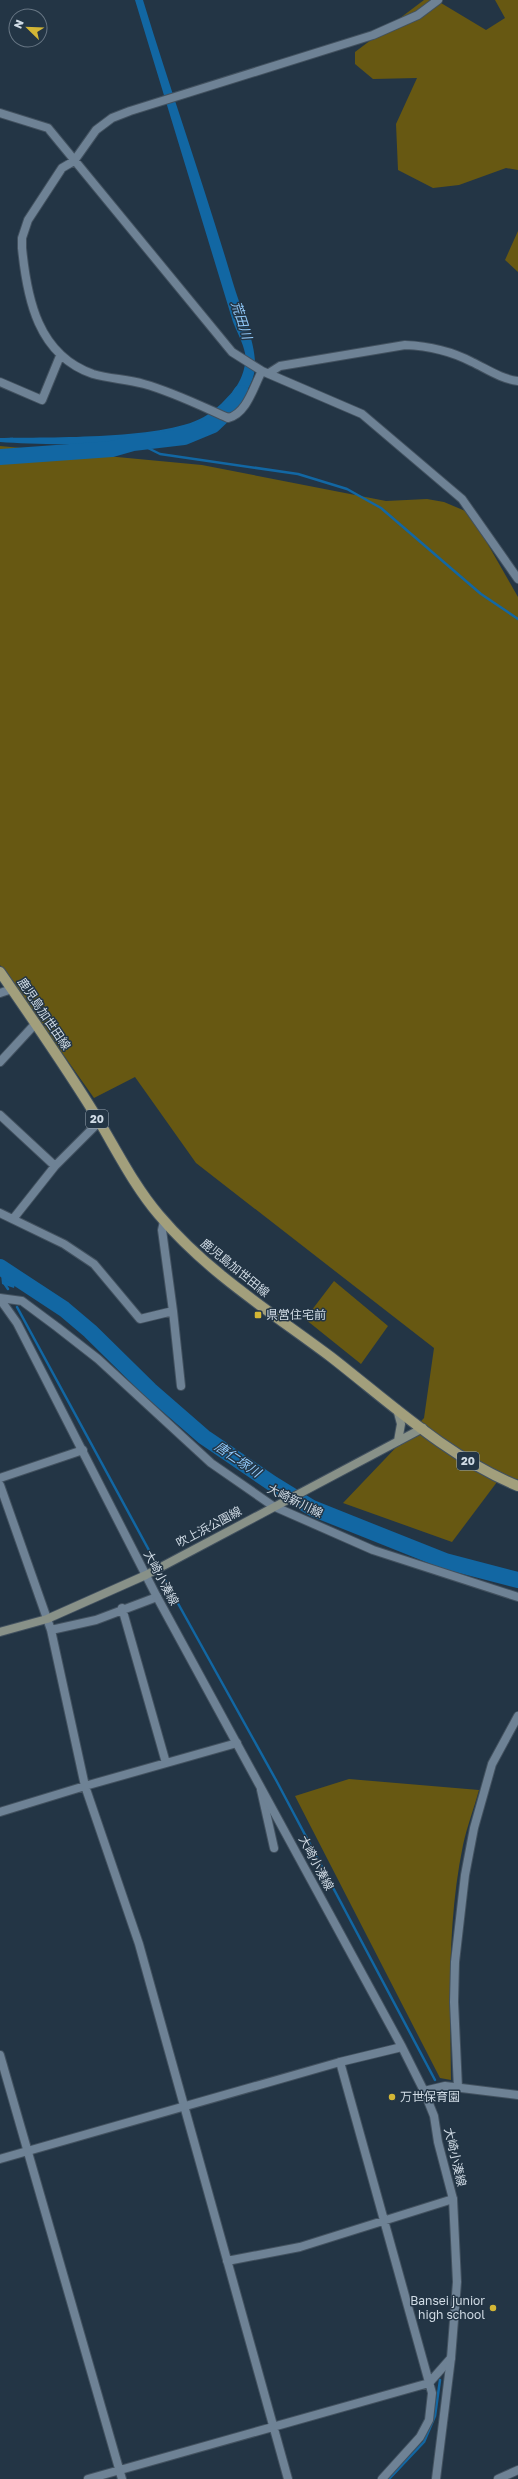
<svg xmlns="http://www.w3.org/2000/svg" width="518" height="2479" font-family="'Golos Text','Noto Sans JP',sans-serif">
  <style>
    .green { fill: #675812 }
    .water { fill: #1267a3 }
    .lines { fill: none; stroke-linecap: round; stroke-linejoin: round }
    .stream { stroke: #1267a3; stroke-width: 2.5 }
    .river { stroke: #1267a3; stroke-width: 16 }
    .minor-casing { stroke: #42515f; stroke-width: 10 }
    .tertiary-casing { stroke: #42515f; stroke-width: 10 }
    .secondary-casing { stroke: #42515f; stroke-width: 10 }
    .primary-casing { stroke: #42515f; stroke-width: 12 }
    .minor { stroke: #6e8295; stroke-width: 8 }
    .tertiary { stroke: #6e8295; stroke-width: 8 }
    .secondary { stroke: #889188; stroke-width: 8 }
    .primary { stroke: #a29f7c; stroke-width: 10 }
    .poi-dot { fill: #d3b635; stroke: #233545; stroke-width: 1.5 }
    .labels { text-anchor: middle; stroke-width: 3; stroke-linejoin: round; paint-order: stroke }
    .shield { fill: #233545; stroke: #9ca9b5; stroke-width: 1 }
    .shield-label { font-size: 11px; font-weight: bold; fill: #d0dbe5 }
    .street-label { font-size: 12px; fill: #d0dbe5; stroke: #233545 }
    .poi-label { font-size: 12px; fill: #d0dbe5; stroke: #233545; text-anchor: start }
    .water-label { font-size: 13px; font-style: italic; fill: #90c8f9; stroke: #233545 }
  </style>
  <rect width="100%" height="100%" fill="#233545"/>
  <path class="green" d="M424,0h12l50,30 19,-12 -10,-18h23v170l-12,-2 -47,17 -26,3 -35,-18 -2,-46 21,-46 -44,1 -18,-15v-12z
    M518,231v41l-13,-12z
    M0,446l202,19 184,36 41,-2 17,3 26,11 48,84v882l-18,-1 -48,64 -109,-39 81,-85 10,-70 -238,-185 -61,-86 -41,21 -94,-133z
    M334,1281l54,45 -27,38 -56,-45z
    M349,1779l130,11c-5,18 -12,37 -16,55 -16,78 -13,156 -12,235l-11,-2 -145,-282z"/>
  <path class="water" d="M135,0h8c29,95 62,188 90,283 7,24 27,68 21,91 -20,80 -191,72 -254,68v-4c47,-1 171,2 207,-23 10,-6 19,-16 27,-25 7,-9 13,-24 11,-37 -2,-10 -8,-21 -12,-31z
    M0,1264l30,23 -15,-3 -1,4 -12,-4z"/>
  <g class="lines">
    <path class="stream" d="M140,444l20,10 138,20 49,15 34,19 100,86 37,25
      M4,1283l4,6
      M17,1307l134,247
      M165,1580l111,200 159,300
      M389,2479l35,-37 11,-26 5,-36"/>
    <path class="river" d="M0,457l112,-8 21,-6 51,-6 29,-12 21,-20 7,-12
      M0,1267l64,42 26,22 60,59 54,47 69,47 39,24 133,53 73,19"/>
    <defs>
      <path id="minor" d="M0,113l48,15 184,224 30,19 100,43 100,85 56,80
        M262,371c-8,14 -15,43 -34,47 -27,-12 -55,-26 -84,-34 -17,-5 -34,-5 -51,-10 -55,-19 -66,-75 -71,-126v-10l6,-18 34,-52 12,-7 22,-31 16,-12 18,-7 243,-76 45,-20 20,-15
        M269,373l11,-7 125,-21c24,1 46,6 67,17 15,7 29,17 46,19
        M0,382l42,18 18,-44
        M0,993l12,-4
        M0,1062l36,-39
        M0,1115l55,51
        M0,1213l64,31 30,20 46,55 33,-8 -11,-81 2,-9
        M13,1219l42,-53 44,-44
        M0,1298l22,3 35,26 41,32 113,104 62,43 100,44 145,47
        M173,1311l8,75
        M0,1478l83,-28
        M0,1485l51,145 34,156 54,158 149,535
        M122,1608l44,155
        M51,1630l45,-10 61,-23
        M261,1790l13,58
        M0,1812l85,-26 152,-43
        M0,2055l122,424
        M340,2062l92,331 -3,27 -9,17 -38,42
        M458,2088l-4,-86 1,-40 10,-87 9,-47 18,-64 26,-48
        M227,2261l73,-14 153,-48
        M88,2479l341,-96 22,-25
        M498,2479l20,-9"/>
      <path id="tertiary" d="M0,1299l17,24 140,274 245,450 22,44 10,25 4,26 15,57 4,83 -6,76 -15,121
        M424,2091l21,-5 73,9
        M0,2159l340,-97 62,-15"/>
      <path id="secondary" d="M397,1409l4,15 -3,17
        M0,1632l47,-13 99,-44 277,-147"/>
      <path id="primary" d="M0,972c34,49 68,98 99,149 19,32 36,66 60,94 49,58 112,97 172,142 59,46 118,101 187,129"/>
    </defs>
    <use href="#minor" class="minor-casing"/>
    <use href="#tertiary" class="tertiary-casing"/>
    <use href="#secondary" class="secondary-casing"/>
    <use href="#primary" class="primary-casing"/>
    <use href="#minor" class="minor"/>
    <use href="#tertiary" class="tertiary"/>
    <use href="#secondary" class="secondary"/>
    <use href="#primary" class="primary"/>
  </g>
  <g class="poi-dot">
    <rect x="254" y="1311" width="8" height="8" rx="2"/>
    <circle cx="392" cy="2097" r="4"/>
    <circle cx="493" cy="2308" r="4"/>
  </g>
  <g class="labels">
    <g class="shield">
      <rect x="86" y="1110" width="22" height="18" rx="3"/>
      <rect x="457" y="1452" width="22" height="18" rx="3"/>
    </g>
    <g class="shield-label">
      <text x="97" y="1123">20</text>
      <text x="468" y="1465">20</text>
    </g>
    <g class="street-label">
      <text transform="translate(44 1014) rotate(56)" y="4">鹿児島加世田線</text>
      <text transform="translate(235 1268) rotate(39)" y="4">鹿児島加世田線</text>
      <text transform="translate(295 1501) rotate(26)" y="4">大崎新川線</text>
      <text transform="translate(209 1527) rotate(-28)" y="4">吹上浜公園線</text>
      <text transform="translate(161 1578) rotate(62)" y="4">大崎小湊線</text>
      <text transform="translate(316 1863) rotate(62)" y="4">大崎小湊線</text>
      <text transform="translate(455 2157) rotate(77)" y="4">大崎小湊線</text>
    </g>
    <g class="poi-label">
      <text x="266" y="1319">県営住宅前</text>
      <text x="400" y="2101">万世保育園</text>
      <text x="485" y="2305" text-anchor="end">Bansei junior<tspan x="485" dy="14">high school</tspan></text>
    </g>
    <g class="water-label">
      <text transform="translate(242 320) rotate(72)" y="5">荒田川</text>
      <text transform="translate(238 1459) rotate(34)" y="5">唐仁塚川</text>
    </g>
  </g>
  <g transform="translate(28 28) rotate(293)"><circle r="19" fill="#233545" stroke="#687785"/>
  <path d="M0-3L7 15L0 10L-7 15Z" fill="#d3b635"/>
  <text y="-6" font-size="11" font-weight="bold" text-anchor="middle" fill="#d0dbe5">N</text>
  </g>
</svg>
